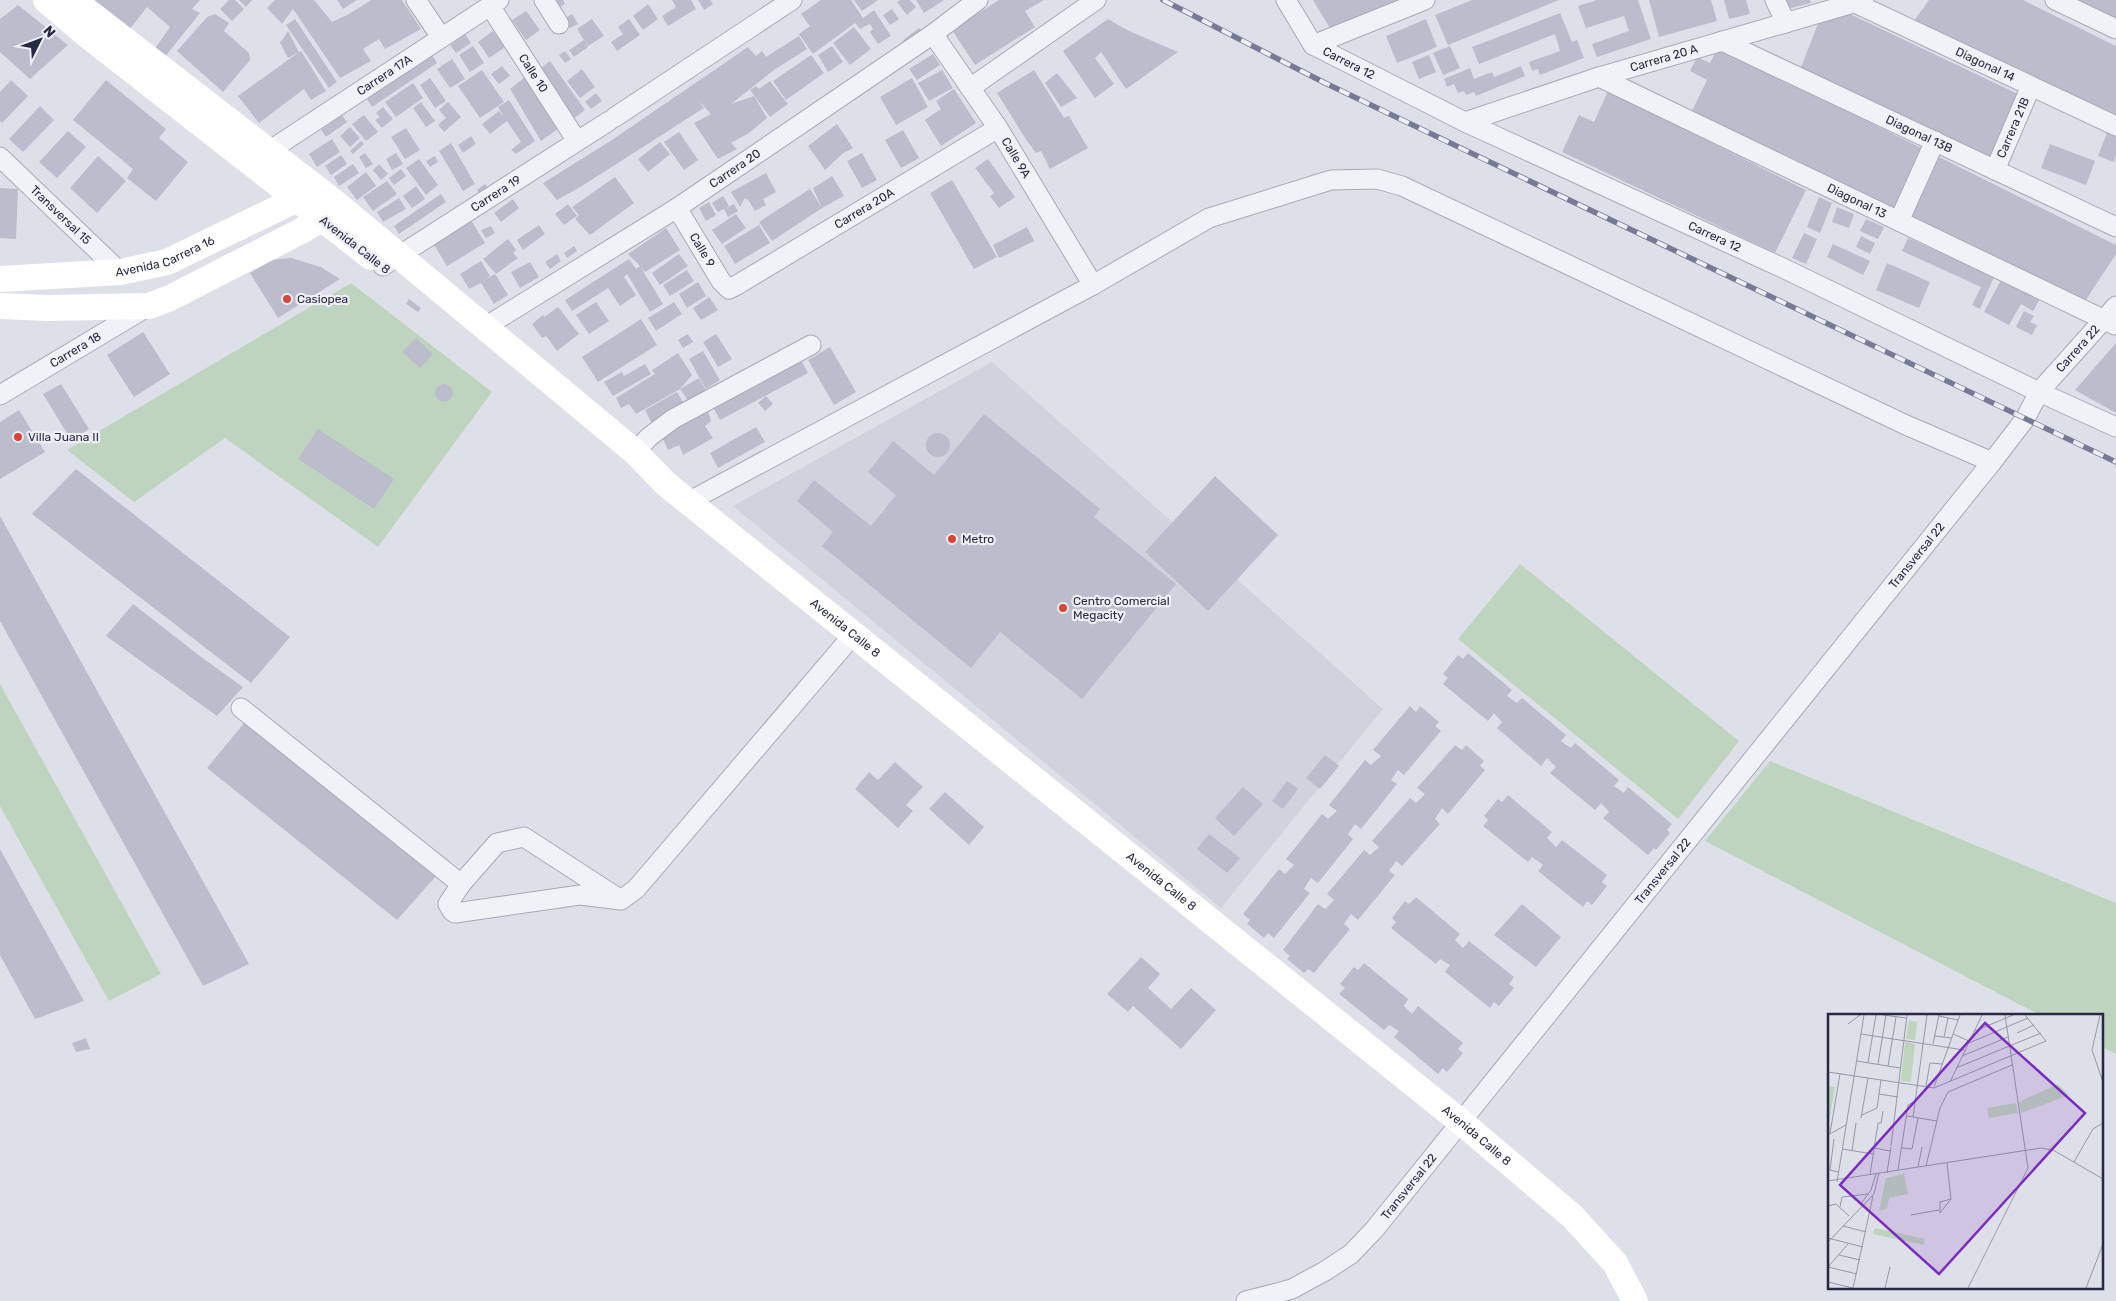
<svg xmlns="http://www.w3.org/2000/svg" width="2116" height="1301" font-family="Rubik,sans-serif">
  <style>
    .built { fill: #d0d2de }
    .green { fill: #bed4be }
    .building { fill: #bbbdcc }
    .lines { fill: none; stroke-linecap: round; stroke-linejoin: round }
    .minor-casing { stroke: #a6a9b7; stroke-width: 21 }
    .minor { stroke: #f1f2f7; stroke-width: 19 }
    .secondary { stroke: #fff; stroke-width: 26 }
    .rail-casing { stroke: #767a94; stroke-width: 5.5 }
    .rail { stroke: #eeeff6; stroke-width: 4; stroke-dasharray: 11; stroke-linecap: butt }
    .poi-dot { fill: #db4436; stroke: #eeeff6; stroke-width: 2 }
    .labels { text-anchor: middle; stroke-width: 4.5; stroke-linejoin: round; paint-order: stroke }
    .street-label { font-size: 12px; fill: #252942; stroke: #eeeff6 }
    .poi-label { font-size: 12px; fill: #252942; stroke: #eeeff6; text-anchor: start }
    .inset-road { fill: none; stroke: #9497a6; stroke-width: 1 }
    .view { fill: #7b2cbf; fill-opacity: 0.15; stroke: #7b2cbf; stroke-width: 2.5 }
    .inset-edge { fill: none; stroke: #252942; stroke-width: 2.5 }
  </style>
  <rect width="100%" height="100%" fill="#dee0e9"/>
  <path class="built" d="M992,362l391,347 -162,199 -488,-402z"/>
  <path class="green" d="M351,283l141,109 -114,155 -153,-109 -91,64 -67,-52z
    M1520,564l219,177 -61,78 -220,-180z
    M0,684l161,290 -52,27 -109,-195z
    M1770,761l346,142v151l-14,-7v-32h-62l-335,-174z"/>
  <path class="building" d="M93,0h107l-8,9 8,4 -36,45 -10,-8 16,-23 -23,-20 -17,22z
    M229,0h6l9,9 -12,12 -12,-12z
    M239,0h13l-6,7z
    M275,0h39l18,22 17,-8 22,-14h31l19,29 -36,20 -6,-10 -16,10 8,12 -31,17 -47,-69 -11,15 -15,-16z
    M337,0h20l-14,9z
    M552,0h11l2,4 -12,7z
    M672,0h19l5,9 -28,17 -6,-10 14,-9z
    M698,0h12l3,4 -9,6z
    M821,0h30l12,18 11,-8 17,26 -13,8 -8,-12 3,-3 -3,-5 -10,5 -5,-6 -42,31 -14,-20 11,-8 -9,-12z
    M854,0h24l-16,11z
    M900,0h10l6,7 -9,8 -10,-13z
    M916,0h28l-20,13z
    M999,0h45l-19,11 10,16 -60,38 -23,-35z
    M1313,0h84l-66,30z
    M1472,0h87l-111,45 -13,-30z
    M1597,0h41l13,39 -54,18 -5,-13 37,-13 -5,-15 -38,12 -8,-22z
    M1649,0h62l6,21 -58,16z
    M1724,0h22l4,14 -21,5z
    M1783,0h27l1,3 -24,6z
    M1929,0h94l93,46v70l-205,-91z
    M2062,0h54v26z
    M648,4l10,15 -15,11 -10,-14z
    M18,5l50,40 -38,34 -30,-27v-33z
    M892,9l7,10 -9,6 -7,-10z
    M526,11l14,19 -14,10 -14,-20z
    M1560,13l12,29 5,-2 7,18 -44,17 -2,-6 -6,2 -3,-9 31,-11 -5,-17 -76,30 -7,-17z
    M215,14l14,9 -5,8 25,22 1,7 -27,32 -46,-41 30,-34z
    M572,14l6,10 -8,4 -8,-8z
    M1850,14l170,81 -30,71 -190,-96 19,-49z
    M295,19l42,63 -8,6 -43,-63z
    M592,19l12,17 -16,10 -11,-17z
    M629,19l11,16 -23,16 -6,-9 12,-8 -5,-7z
    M1108,19l21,12 49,21 -52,37 -25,-37 -6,6 19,26 -19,14 -32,-47z
    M1426,19l11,28 -40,16 -11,-27z
    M854,27l17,22 -21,16 -17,-22z
    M919,28l4,6 -16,11 -4,-5z
    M288,31l11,21 2,-1 25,40 -15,9 -7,-11 -45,34 -21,-27 61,-44 -11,6 -8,-15z
    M493,31l12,16 -16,11 -11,-16z
    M465,34l6,9 -15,10 -6,-8z
    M799,36l8,13 -33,21 -43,34 23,-8 13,22 -18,15 -18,10 6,6 -19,10 -24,-36 17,-9 -13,-14 6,8 -122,78 -25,14 -14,-17 69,-43 136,-93 8,9 6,-5 4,6z
    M584,40l4,7 -14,10 -5,-7z
    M473,46l11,17 -14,9 -11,-17z
    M832,46l11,16 -15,10 -10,-17z
    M1450,46l10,22 -17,7 -10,-22z
    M1718,47l398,198v9l-32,49 -394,-188 17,-35 -17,-9 7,-14 13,6z
    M565,51l6,8 -6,4 -6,-8z
    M933,54l7,11 -23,15 -8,-11z
    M432,55l5,8 -65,44 -5,-8z
    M811,55l13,18 -38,27 -13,-19z
    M1429,55l7,17 -17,7 -7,-17z
    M452,59l13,20 -15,9 -13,-19z
    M550,61l35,49 -13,10 -35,-49z
    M502,66l8,10 -11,8 -8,-10z
    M1521,66l4,10 -49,20 -2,-4 -8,3 -2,-4 -6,2 -4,-9 -7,3 -3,-8 26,-11 4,11 18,-7 2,5z
    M582,69l13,18 -15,11 -13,-17z
    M482,70l22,32 -24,16 -22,-32z
    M942,70l11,18 -24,13 -11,-18z
    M1034,70l30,48 5,-2 19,32 -38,21 -9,-18 -5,2 -9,-12 -30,-48z
    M1057,73l20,25 -16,9 -16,-24z
    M525,77l34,51 -18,13 -31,-52z
    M430,78l16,23 -11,7 -15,-23z
    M912,78l16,29 -32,18 -16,-28z
    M11,80l17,16 -26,27 -2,-2v-29z
    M106,80l60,49 -7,9 29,24 -32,39 -29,-23 6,-9 -60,-49z
    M770,81l18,23 -18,13 -20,-27 6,-4 3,3z
    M413,83l10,15 -27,19 -11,-15z
    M954,89l22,34 -35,23 -16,-26 16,-11 -5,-8z
    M1608,91l198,99 -31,63 -213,-101 17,-37 15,7z
    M596,93l6,8 -11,8 -6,-7z
    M509,100l26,41 -19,13 -5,-4 10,-8 -14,-21 -17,13 -8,-10 17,-13 5,6 -6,-10z
    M421,102l14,19 -9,6 -13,-19z
    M448,102l13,15 -17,15 -6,-7 8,-7 -7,-8z
    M40,106l14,14 -31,32 -14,-13z
    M383,107l10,12 -11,9 -7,-8 5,-3 -4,-4z
    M342,115l5,7 -21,15 -5,-7z
    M364,115l14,17 -12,9 -14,-17z
    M837,124l16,24 -11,6 -17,16 -17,-24z
    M350,127l10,11 -10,9 -10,-11z
    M406,128l14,22 -15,9 -14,-22z
    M903,130l16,28 -18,10 -16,-28z
    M2108,130l8,3v23l-2,6 -16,-6z
    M68,131l18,16 -29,31 -18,-16z
    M679,132l19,28 -14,10 -20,-28z
    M471,136l5,8 -13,9 -5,-8z
    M332,139l8,13 -23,15 -8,-13z
    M361,141l3,3 -11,10 -3,-3z
    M660,142l10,12 -22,18 -10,-13z
    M451,143l24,41 -12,7 -24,-40z
    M2050,144l45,17 -9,24 -45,-17z
    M365,153l8,11 -7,4 -7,-11z
    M396,153l7,11 -11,6 -6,-11z
    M862,153l15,27 -15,8 -15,-27z
    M341,155l6,9 -16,11 -6,-9z
    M98,156l28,25 -29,32 -27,-25z
    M435,156l3,6 -8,5 -4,-6z
    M419,159l19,26 -12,10 -20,-27z
    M988,159l27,38 -16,11 -9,-12 4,-3 -19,-25z
    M353,164l6,9 -20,13 -5,-9z
    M379,164l9,10 -7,6 -8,-10z
    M401,169l5,7 -12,9 -5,-7z
    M366,172l10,14 -19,14 -10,-13z
    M766,173l10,19 -13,7 3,6 -11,6 -6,-10 -4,-3 -5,9 -9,-15z
    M832,176l12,20 -22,12 -9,-20z
    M615,177l19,26 -44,32 -15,-16 4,-4 -7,-8z
    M952,180l45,77 -23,12 -44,-76z
    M387,181l10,13 -24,17 -10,-14z
    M485,184l4,5 -8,6 -4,-5z
    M416,186l9,13 -13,9 -9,-12z
    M0,188l18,1 -2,50 -16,-1z
    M810,189l12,19 -50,33 -13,-19z
    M441,194l5,8 -47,32 -5,-8z
    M723,196l6,10 -4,3 9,-5 4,7 -10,6 -4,-8 -6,3 -6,-9z
    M1819,197l13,6 -12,30 -13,-6z
    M399,198l7,11 -23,13 -6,-10z
    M513,199l6,9 -18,14 -7,-9z
    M709,202l7,13 -10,6 -7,-13z
    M568,204l9,12 -13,9 -9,-11z
    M1837,207l17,7 -5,14 -17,-6z
    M736,214l10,14 -24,16 -10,-14z
    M469,217l16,26 -38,23 -16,-26z
    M1866,219l18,8 -6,12 -18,-8z
    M539,225l6,9 -22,16 -6,-10z
    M759,225l11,18 -35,21 -11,-18z
    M491,226l4,7 -9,5 -5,-8z
    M1027,227l7,14 -35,17 -6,-13z
    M666,228l14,22 -35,22 -5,-6 23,38 -13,8 -23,-38 -3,3 12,18 -16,11 -12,-18 -36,23 -7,-11 64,-41 7,10 4,-3 -12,-12z
    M1804,233l13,6 -11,25 -14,-6z
    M1861,236l14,7 -5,11 -14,-7z
    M1908,238l86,39 -14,32 -8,-4 9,-18 -79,-36z
    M508,239l8,11 -3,3 5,5 -22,16 -13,-15z
    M1833,244l37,17 -7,14 -36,-18z
    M574,246l3,5 -10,7 -3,-5z
    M557,254l4,7 -11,8 -5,-7z
    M679,254l9,12 -28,19 -8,-12z
    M291,258l30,9 19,12 -62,39 -28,-45 22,-13z
    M481,261l9,15 -5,4 10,-6 13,21 -14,9 -13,-21 -12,6 -9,-15z
    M530,262l9,15 -19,11 -9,-16z
    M1887,263l43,19 -11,26 -43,-18z
    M687,270l7,11 -24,15 -7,-11z
    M2002,278l38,21 -7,12 -12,-7 -12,21 -25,-13z
    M698,282l8,14 -19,12 -8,-14z
    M709,297l9,13 -17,10 -8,-12z
    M409,299l12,9 -3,4 -12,-8z
    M596,302l13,19 -20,13 -13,-19z
    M674,302l8,12 -26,17 -8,-13z
    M558,307l21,27 -22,17 -11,-15 -4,2 -10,-14 11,-9 1,2z
    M2024,311l10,5 -4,6 7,3 -5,10 -16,-8z
    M641,319l16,26 -59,37 -16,-25z
    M143,332l27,42 -36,23 -27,-42z
    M688,334l5,8 -10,6 -5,-8z
    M716,334l16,25 -14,8 -15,-25z
    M416,338l17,16 -13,14 -18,-16z
    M2116,343v70l-41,-23z
    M830,347l26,45 -22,13 -26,-45z
    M703,351l17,29 -14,9 -17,-30z
    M678,353l14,22 -12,14 -44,25 -7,-10 -8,4 -5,-10 39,-24 -3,-4z
    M801,360l7,13 -88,47 -7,-13z
    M645,364l6,10 -38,22 -9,-14 18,-10 2,4z
    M699,378l9,16 -17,11 -11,-16z
    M435 393a9 9 0 1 1 18 0a9 9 0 1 1-18 0Z
    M61,384l28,45 -18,11 -28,-46z
    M677,392l9,15 -33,19 -8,-16z
    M766,396l7,8 -8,7 -7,-8z
    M19,410l26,42 -45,27v-57z
    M708,411l3,10 -6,5 8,12 -30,17 -4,-10 -11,5 -7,-15z
    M984,414l116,95 -6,8 82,67 -94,115 -82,-67 -29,36 -149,-122 11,-14 -36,-31 17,-21 57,46 25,-31 -28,-23 25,-31 41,34z
    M756,427l9,15 -47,26 -8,-15z
    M318,429l76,50 -20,30 -76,-50z
    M926 445a12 12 0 1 1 24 0a12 12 0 1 1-24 0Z
    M76,469l214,168 -39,46 -219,-169z
    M1215,476l63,59 -70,76 -63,-59z
    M0,516l249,448 -46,22 -203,-365z
    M133,604l72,56 38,27 -26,29 -111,-80z
    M1468,653l44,37 -5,6 10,7 5,-5 44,37 -5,6 10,7 4,-5 44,37 -5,6 10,7 4,-6 44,37 -5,6 3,3 -14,17 -2,-2 -6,7 -45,-37 6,-6 -8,-9 -6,7 -45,-37 6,-6 -9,-9 -6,8 -44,-38 5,-6 -8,-9 -6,8 -45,-37 5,-6 -5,-4 15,-19 5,4z
    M1410,706l6,6 4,-6 19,16 -4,4 6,5 -37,44 -6,-5 -7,10 6,4 -36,45 -6,-5 -7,10 5,5 -35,44 -7,-5 -7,11 6,4 -36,45 -6,-5 -4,5 -17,-14 3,-4 -7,-6 36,-45 6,5 9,-9 -8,-6 36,-45 6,5 9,-8 -8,-6 36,-45 6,5 10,-9 -8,-6z
    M245,722l192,153 -40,45 -190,-152z
    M1455,745l7,5 4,-5 18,16 -4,5 5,4 -37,44 -6,-6 -7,11 5,5 -38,42 -6,-5 -7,10 6,4 -37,45 -7,-6 -7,10 6,5 -36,44 -6,-4 -4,4 -17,-14 3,-3 -7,-6 35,-46 7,5 9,-9 -7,-6 37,-44 6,5 9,-8 -7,-6 38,-43 6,5 9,-9 -8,-6z
    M1325,755l14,11 -19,23 -14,-11z
    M895,762l28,25 -17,18 7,6 -15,17 -43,-39 14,-17 9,8z
    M1287,781l11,8 -15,20 -11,-8z
    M1243,787l20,17 -29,32 -19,-18z
    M945,792l39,35 -15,18 -40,-36z
    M1508,795l44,37 -5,6 9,9 6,-7 45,35 -5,7 5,4 -15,19 -5,-4 -4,6 -45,-36 5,-6 -11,-8 -4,5 -45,-36 5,-6 -4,-4 14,-17 4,3z
    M1209,834l31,24 -13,15 -30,-24z
    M0,849l84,152 -49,18 -35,-64z
    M1416,897l44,37 -5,6 8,8 6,-7 45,36 -5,7 5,4 -15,18 -5,-4 -4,6 -45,-36 5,-7 -10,-6 -4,5 -45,-36 5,-6 -4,-4 13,-17 4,3z
    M1522,904l39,33 -25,30 -42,-32z
    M1141,957l19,17 -12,14 23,21 20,-21 25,22 -35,39 -48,-43 -5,6 -21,-18z
    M1364,963l44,36 -4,7 8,8 6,-8 45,37 -5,6 5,4 -16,19 -4,-4 -5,6 -44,-37 5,-6 -10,-6 -5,5 -45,-36 6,-6 -5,-4 14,-17 4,3z
    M86,1038l4,11 -14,3 -4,-9z"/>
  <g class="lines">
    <defs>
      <g id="minor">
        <path d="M416,0l25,37"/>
        <path d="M544,0l15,24"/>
        <path d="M1286,0l27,45"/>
        <path d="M1775,0l11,23"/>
        <path d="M2055,0l61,29"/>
        <path id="s1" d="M1855,3l261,123"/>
        <path id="s2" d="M490,6l87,135"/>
        <path id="s3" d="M933,34l65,94 95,157"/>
        <path id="s4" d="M1722,41l394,186"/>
        <path id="s5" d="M1313,45l152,77 320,147 254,123 77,35"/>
        <path d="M1313,45l112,-45"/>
        <path id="s6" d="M1599,77l516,248"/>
        <path d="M970,88l126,-88"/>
        <path d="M615,117l177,-117"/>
        <path id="s7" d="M1465,122l134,-45 265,-77"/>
        <path id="s8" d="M269,151l230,-151"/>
        <path id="s9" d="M0,157l120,115"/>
        <path id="s10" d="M1995,170l36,-84"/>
        <path id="s11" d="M677,208l44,73 8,8 8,-4 261,-157"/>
        <path d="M1899,221l36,-80"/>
        <path id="s12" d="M383,266l226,-145"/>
        <path id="s13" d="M485,327l192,-119 256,-174 45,-34"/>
        <path id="s14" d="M0,395l147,-88"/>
        <path d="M635,452l14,-15 24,-18 138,-74"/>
        <path d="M688,502l405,-217 116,-67 122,-38 46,-1 25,7 504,239 86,37"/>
        <path d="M241,708l220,176"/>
        <path d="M621,900l-97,-63 -27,6 -36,41 -13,20 4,7 3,2 125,-18 41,5 15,-11 217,-254"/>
        <path id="s15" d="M1246,1301l46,-12 33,-18 26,-17 23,-24 618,-768 33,-43 14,-27 77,-86"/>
      </g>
    </defs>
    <use href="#minor" class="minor-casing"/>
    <use href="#minor" class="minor"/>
    <g class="secondary">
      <path d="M46,0l41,35 284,222"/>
      <path id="s16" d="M73,0l260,201 302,251 31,32 795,638 111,94 43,47 20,38"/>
      <path id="s17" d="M0,279l120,-7 47,-10 145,-70"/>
      <path d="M0,306l47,2 102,-2 21,-8 131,-67 35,-21"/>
    </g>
    <defs>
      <path id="rail" d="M1163,0l162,83 791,379"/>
    </defs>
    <use href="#rail" class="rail-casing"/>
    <use href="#rail" class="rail"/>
  </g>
  <g class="poi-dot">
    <circle cx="287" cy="299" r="5"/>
    <circle cx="18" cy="437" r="5"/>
    <circle cx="952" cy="539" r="5"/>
    <circle cx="1063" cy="608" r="5"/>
  </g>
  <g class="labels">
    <g class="street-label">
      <text dy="4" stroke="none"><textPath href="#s7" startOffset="209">Carrera 20 A</textPath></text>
      <text dy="4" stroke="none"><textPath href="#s5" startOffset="40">Carrera 12</textPath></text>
      <text dy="4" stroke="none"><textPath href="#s1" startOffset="144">Diagonal 14</textPath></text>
      <text dy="4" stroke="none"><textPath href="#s2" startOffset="80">Calle 10</textPath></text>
      <text dy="4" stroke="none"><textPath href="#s8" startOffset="138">Carrera 17A</textPath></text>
      <text dy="4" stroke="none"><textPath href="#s10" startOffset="46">Carrera 21B</textPath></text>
      <text dy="4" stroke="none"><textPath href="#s4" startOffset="218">Diagonal 13B</textPath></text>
      <text dy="4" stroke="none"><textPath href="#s3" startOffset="149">Calle 9A</textPath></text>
      <text dy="4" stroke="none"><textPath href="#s13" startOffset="296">Carrera 20</textPath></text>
      <text dy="4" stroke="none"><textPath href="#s12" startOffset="134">Carrera 19</textPath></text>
      <text dy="4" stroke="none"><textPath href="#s6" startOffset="286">Diagonal 13</textPath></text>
      <text dy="4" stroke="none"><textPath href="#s11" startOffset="254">Carrera 20A</textPath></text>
      <text dy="4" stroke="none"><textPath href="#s9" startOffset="84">Transversal 15</textPath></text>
      <text dy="4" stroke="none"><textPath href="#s5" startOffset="445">Carrera 12</textPath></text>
      <text transform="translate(355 245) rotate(38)" y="4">Avenida Calle 8</text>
      <text dy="4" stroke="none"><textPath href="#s11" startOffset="49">Calle 9</textPath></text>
      <text dy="4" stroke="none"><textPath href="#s17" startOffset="168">Avenida Carrera 16</textPath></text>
      <text dy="4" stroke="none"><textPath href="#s15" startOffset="1278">Carrera 22</textPath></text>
      <text dy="4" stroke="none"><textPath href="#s14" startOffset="88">Carrera 18</textPath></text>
      <text dy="4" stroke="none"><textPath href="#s15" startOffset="1015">Transversal 22</textPath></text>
      <text dy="4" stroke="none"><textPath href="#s16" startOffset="996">Avenida Calle 8</textPath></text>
      <text dy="4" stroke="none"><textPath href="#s15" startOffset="610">Transversal 22</textPath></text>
      <text dy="4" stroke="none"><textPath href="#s16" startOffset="1401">Avenida Calle 8</textPath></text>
      <text dy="4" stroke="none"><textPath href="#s16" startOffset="1806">Avenida Calle 8</textPath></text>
      <text dy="4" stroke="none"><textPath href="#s15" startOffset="205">Transversal 22</textPath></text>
    </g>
    <g class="poi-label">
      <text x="297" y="303">Casiopea</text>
      <text x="28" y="441">Villa Juana II</text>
      <text x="962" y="543">Metro</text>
      <text x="1073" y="605">Centro Comercial<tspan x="1073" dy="14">Megacity</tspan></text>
    </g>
  </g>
  <g transform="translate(1828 1014)">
    <rect width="275" height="275" fill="#dee0e9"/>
    <path d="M81,6l8,2 -2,18 -9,-1zM77,28l10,2 -4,38 -10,-1zM230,70l11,11 -48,18 -2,-11zM0,72l7,1 -7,42zM188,89l2,10 -29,5 -2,-10zM76,160l4,20 -19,4 -2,11 -8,2 7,-33zM47,214l50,11 -1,6 -51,-11z" fill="#bed4be"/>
    <path class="inset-road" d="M55,1l23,3M272,1l-8,35 11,32M111,2l19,4M20,10l12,-9M147,17l38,-16M189,19l17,-8M33,20l103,16M125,20l16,7M107,22l17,2M116,23l4,-19M141,29l59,-25M105,30l6,-29M134,42l46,-19M29,47l43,7M40,49l8,-48M50,50l8,-49M60,52l8,-49M128,54l85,-35M0,58l106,16M122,68l32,-67M98,72l4,-23 12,1M106,73l26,-72M106,74l112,-47 -21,-26M51,80l19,3M34,101l15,-7 4,-28M79,102l30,5M85,103l14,-102M33,104l7,-40M2,119l10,-59M0,121l18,-10M6,125l-4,31 8,2M63,132l16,-131M46,134l16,3M74,134l10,1 6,-31M14,135l31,5M24,137l4,-28M246,148l19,-33 10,-6M119,149l4,36 -11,14v-11l11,-3M98,152l14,-58 8,-16 64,-27M90,153l4,-20M70,156l10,-65 7,-4M59,159l4,-26M42,161l8,-52h3l2,-12M0,167l213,-33 12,2 50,29M9,168l27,-167M32,191l11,-15 5,-16M0,192l8,-2 13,12M12,193l2,-10 26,-3M83,201l28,-5M15,212l23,6M0,224l35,9M0,228l46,-48 5,-21M11,241l21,5M0,253l20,-23M0,253l29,7M0,268l25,6M25,274l20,-92M57,274l5,-21M140,274l60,-120 -23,-153M258,274l17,-44"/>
    <path class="view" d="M157,9l100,90 -146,161 -99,-89z"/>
    <rect width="275" height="275" class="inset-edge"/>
  </g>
  <g transform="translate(40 40) rotate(48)" stroke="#eeeff6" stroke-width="4" paint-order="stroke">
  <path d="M0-4L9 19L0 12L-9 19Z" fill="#252942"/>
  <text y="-8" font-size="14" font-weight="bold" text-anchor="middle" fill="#252942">N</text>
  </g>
</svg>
